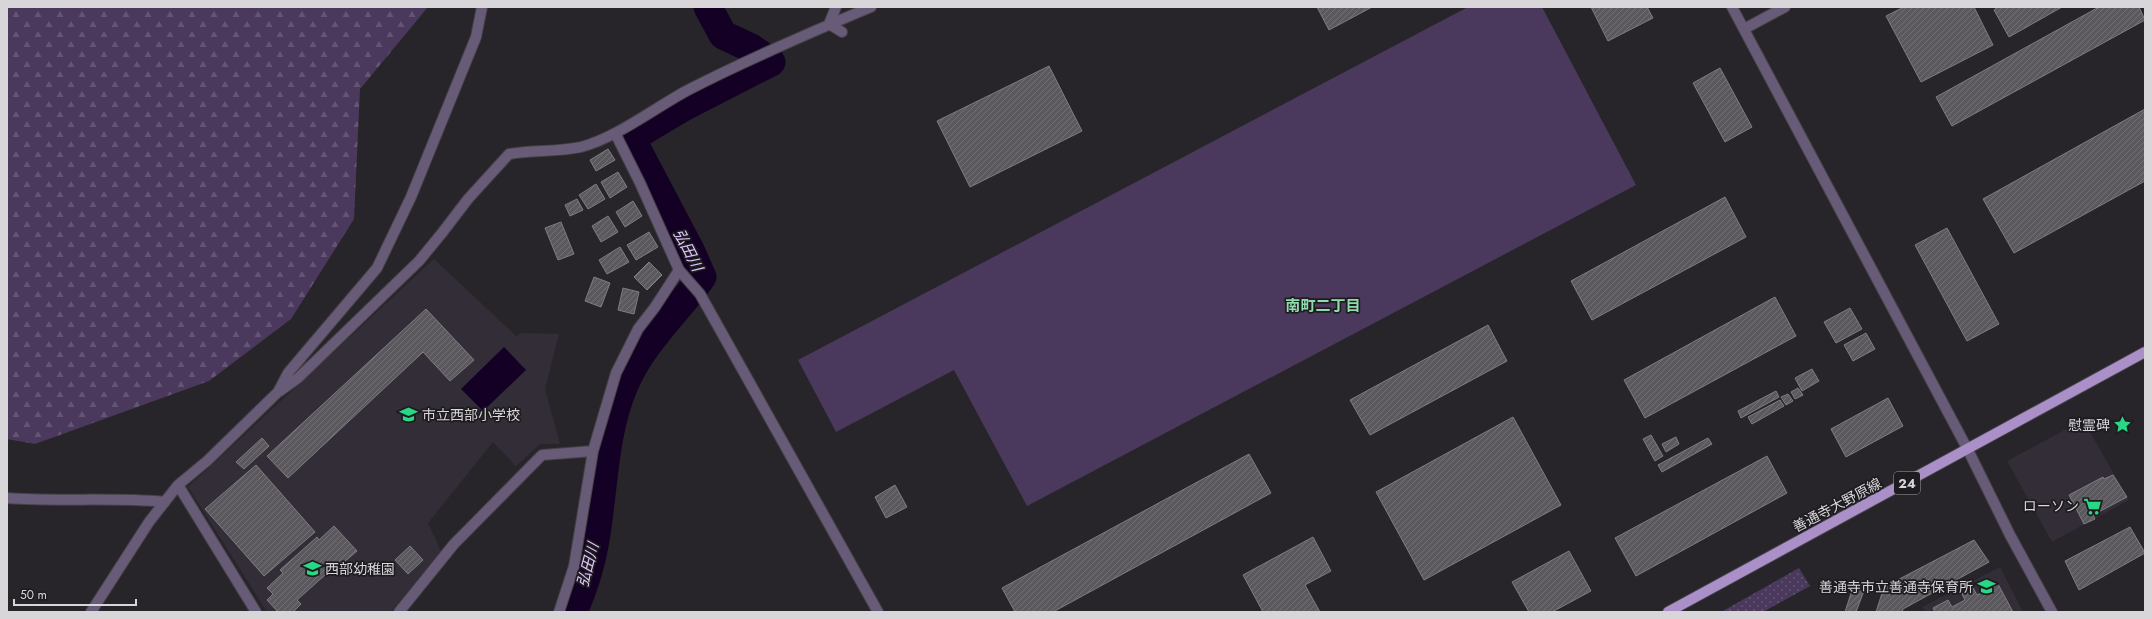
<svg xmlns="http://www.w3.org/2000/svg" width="2152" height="619" font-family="Jost,'Noto Sans JP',sans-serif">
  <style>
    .built { fill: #322d37 }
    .forest { fill: url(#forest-firs) }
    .park { fill: url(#park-dots) }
    .pitch { fill: #4a395c }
    .water { fill: #140025 }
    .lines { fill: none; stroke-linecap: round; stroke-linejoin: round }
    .river { stroke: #140025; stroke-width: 29 }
    .building { fill: url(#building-hatch); stroke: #7f7c82 }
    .minor-casing { stroke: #434146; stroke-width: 12 }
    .major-casing { stroke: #434146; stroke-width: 12 }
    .minor { stroke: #685b77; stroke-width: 10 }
    .major { stroke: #aa8fc8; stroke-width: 10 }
    .labels { text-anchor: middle; stroke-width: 3.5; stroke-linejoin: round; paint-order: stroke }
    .shield { fill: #1e1c20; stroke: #a09ea2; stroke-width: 1 }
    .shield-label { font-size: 13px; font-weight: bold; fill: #d8d6d9 }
    .poi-label { font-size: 14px; fill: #d8d6d9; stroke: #1e1c20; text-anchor: end }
    .street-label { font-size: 14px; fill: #d8d6d9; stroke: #1e1c20 }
    .water-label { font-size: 15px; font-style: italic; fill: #e1c7ff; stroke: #1e1c20 }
    .neighbourhood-label { font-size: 15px; font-weight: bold; fill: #8fdaab; stroke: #1e1c20 }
  </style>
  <defs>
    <pattern id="forest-firs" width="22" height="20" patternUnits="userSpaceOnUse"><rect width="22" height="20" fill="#4a395c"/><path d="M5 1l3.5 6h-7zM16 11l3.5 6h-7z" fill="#635573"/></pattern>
    <pattern id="park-dots" width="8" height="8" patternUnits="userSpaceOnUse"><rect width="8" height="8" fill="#4a395c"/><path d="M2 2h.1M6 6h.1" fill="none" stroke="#635573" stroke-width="1.8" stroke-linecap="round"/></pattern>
    <pattern id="building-hatch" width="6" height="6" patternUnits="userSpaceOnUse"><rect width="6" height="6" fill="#5b595e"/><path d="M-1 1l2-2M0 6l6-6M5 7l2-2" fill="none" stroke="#727074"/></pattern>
  </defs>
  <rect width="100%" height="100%" fill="#27252a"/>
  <path class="built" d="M434,259l82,77 5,-3 38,1 -14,55 15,55h-20l-24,22 -23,-24 -65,81 13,28 -50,61h-124l-79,-125z
    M2083,420l46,80 -77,42 -45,-81z
    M2000,567l23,45h-98l-3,-5z"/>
  <path class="forest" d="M7,7h421l-68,82 -6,130 -63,100 -82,62 -174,63 -28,-5z"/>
  <path class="park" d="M1799,568l11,18 -47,26h-42z"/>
  <path class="pitch" d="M1468,7h74l94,178 -609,321 -73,-136 -118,62 -38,-72z"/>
  <path class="water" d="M504,347l22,23 -43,41 -22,-22z"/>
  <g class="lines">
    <path class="river" d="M573,612c10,-23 18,-48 22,-72 9,-52 8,-106 29,-155 17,-41 52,-72 78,-108l-11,-25 -60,-114 54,-32 86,-44 -20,-14 -28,-13 -15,-28"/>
  </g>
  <path class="building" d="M1317,7h55l-43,23z
    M1591,7h56l6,11 -45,23z
    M1904,7h70l19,38 -72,37 -35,-66z
    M1998,7h64l-53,30 -15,-27z
    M2099,7h40l6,13 -193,106 -16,-29z
    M1049,66l33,65 -112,56 -33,-66z
    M1720,68l32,59 -27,15 -32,-59z
    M2145,109v72l-131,72 -31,-54z
    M608,149l7,11 -19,11 -6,-11z
    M618,172l9,15 -17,11 -9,-16z
    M596,184l9,15 -17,10 -9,-14z
    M1725,197l21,40 -154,83 -21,-39z
    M577,199l6,11 -13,6 -5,-11z
    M633,201l9,15 -17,11 -9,-15z
    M608,216l10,16 -17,10 -9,-16z
    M561,222l13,32 -16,6 -13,-32z
    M1947,228l52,96 -32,17 -52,-96z
    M649,232l9,15 -22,13 -9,-15z
    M620,247l9,15 -22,12 -8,-14z
    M649,262l13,13 -15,15 -13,-13z
    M594,277l16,6 -9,24 -16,-6z
    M623,288l16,4 -5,22 -16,-4z
    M1775,297l21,39 -151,82 -21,-38z
    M1850,308l12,21 -26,14 -12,-21z
    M426,309l48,51 -24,21 -27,-29 -135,126 -21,-22z
    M1488,325l19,36 -137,74 -20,-35z
    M1866,333l9,16 -22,12 -9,-16z
    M1812,369l7,12 -17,10 -7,-13z
    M1798,388l5,7 -8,4 -4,-7z
    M1776,391l3,6 -38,21 -3,-7z
    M1788,394l5,7 -7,4 -5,-8z
    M1888,398l15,28 -57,31 -15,-28z
    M1780,400l4,6 -32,18 -4,-7z
    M1513,417l48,88 -137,75 -48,-88z
    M1651,435l12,21 -8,5 -12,-22z
    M1676,437l3,7 -13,8 -4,-8z
    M262,438l7,8 -25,23 -8,-7z
    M1708,438l4,6 -50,28 -4,-7z
    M1249,454l22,39 -218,119h-38l-13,-24z
    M1767,456l20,37 -151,83 -21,-38z
    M256,465l59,67 -51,44 -59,-67z
    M2113,475l14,22 -34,18 2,4 -11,5 -15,-29 34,-18 1,2z
    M895,485l12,22 -21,11 -11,-21z
    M334,526l23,25 -20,17 -2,-2 -38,34 4,4 -8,8h-15l-11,-12 6,-6 -6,-6 16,-15 -3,-3 37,-33 2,3z
    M2130,527l15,26 -66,37 -14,-29z
    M1313,537l18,34 -26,14 15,27h-57l-20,-37z
    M1974,540l15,22 -86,47 -1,3h-26l8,-25z
    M410,546l13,14 -15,14 -13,-14z
    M1569,551l22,40 -39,21h-23l-17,-30z
    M1854,584l11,4 -9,24h-11z
    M1998,584l15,28h-78l-2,-4 15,-8 4,7 13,-7 -3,-6 11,-6 4,7z"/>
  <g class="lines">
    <defs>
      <path id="minor" d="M836,7l-7,17 13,8
        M1732,7l236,443 42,85 42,77
        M1744,29l41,-22
        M615,133l25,50 39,87 21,24 178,318
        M280,391l18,-13 121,-117 23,-28 26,-34 41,-45c24,-4 48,-2 72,-7 35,-9 75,-40 107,-57 60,-31 121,-57 183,-83
        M178,485l78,127
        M7,498c53,4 105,-1 158,4
        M91,612l58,-90 29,-37 29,-24 71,-69 10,-19 89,-105 34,-71 65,-160 6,-30
        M399,612l55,-68 88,-89 51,-4
        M559,612l15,-46 19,-115 23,-78 22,-44 17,-22 24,-37"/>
      <path id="major" d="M1668,612l477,-260"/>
    </defs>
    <use href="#minor" class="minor-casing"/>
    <use href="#major" class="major-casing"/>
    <use href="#minor" class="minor"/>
    <use href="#major" class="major"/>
  </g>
  <defs>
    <symbol id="school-bare" viewBox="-9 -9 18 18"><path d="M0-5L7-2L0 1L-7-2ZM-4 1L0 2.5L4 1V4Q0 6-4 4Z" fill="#28d885" stroke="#1e1c20" stroke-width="2.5" paint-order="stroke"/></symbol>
    <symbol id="sight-bare" viewBox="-9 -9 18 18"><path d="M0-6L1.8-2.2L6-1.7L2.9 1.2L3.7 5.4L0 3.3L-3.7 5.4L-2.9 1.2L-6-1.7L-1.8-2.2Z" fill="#28d885" stroke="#1e1c20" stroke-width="2.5" paint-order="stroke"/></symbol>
    <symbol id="supermarket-bare" viewBox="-9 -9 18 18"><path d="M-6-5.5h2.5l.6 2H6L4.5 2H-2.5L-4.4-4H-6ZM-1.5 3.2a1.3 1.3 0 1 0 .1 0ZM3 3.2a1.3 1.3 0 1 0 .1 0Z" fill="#28d885" stroke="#1e1c20" stroke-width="2.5" paint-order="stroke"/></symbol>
  </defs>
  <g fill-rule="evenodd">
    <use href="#school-bare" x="396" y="402" width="25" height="25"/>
    <use href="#sight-bare" x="2110" y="412" width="25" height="25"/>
    <use href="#supermarket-bare" x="2080" y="494" width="25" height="25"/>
    <use href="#school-bare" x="300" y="556" width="25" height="25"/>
    <use href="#school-bare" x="1974" y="574" width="25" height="25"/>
  </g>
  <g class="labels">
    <rect class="shield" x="1894" y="472" width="26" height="22" rx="3"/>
    <g class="shield-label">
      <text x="1907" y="488">24</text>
    </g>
    <g class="poi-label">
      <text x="422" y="420" text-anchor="start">市立西部小学校</text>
      <text x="2110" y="430">慰霊碑</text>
      <text x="2079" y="511">ローソン</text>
      <text x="325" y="574" text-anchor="start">西部幼稚園</text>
      <text x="1973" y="592">善通寺市立善通寺保育所</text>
    </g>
    <g class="street-label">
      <text transform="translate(1837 505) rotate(-28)" y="5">善通寺大野原線</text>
    </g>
    <g class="water-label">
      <text transform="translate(688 250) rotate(63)" y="5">弘田川</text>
      <text transform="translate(588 565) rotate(-75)" y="5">弘田川</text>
    </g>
    <g class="neighbourhood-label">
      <text x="1323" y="311">南町二丁目</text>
    </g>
  </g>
  <rect width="2152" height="619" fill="none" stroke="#d8d6d9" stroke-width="16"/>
  <path d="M14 599v6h122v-6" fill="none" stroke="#d8d6d9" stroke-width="2"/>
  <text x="20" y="599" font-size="12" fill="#d8d6d9" stroke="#1e1c20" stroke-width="3" paint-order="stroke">50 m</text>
</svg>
